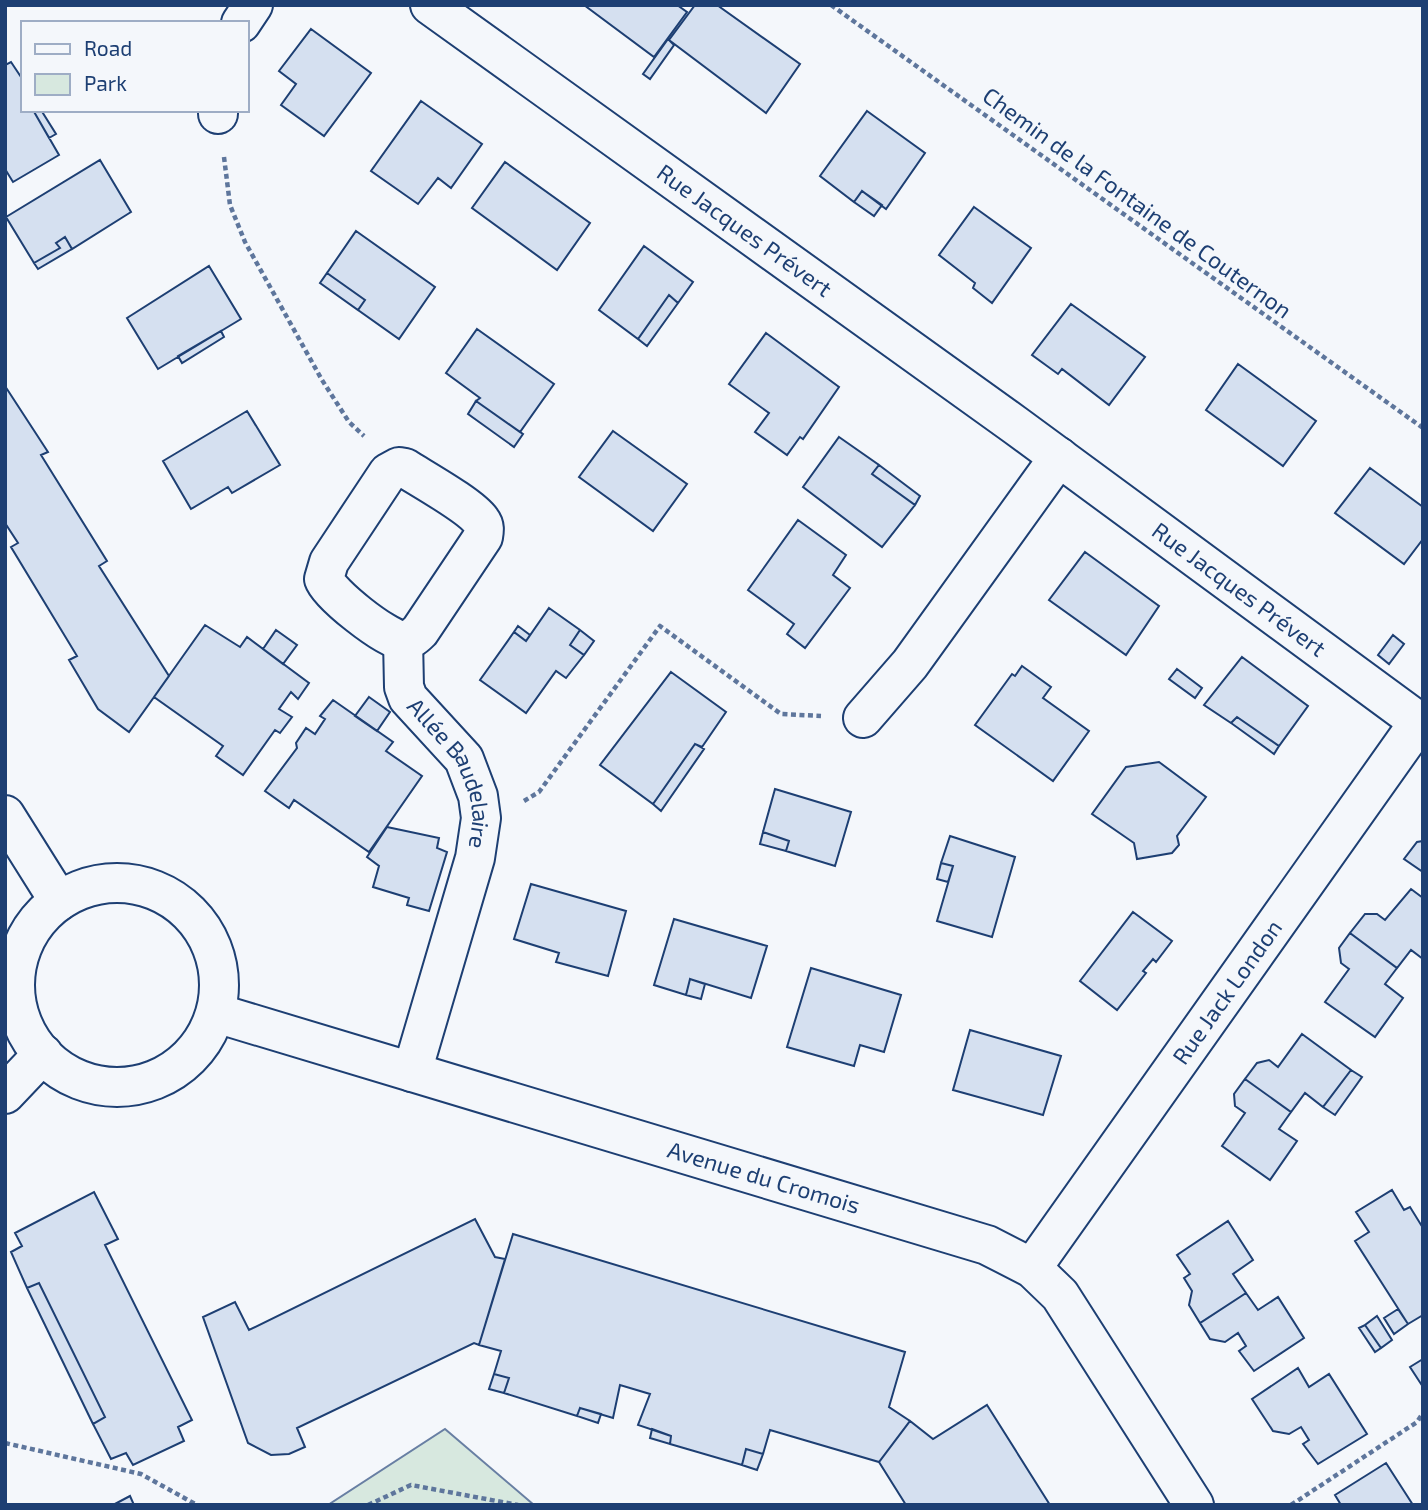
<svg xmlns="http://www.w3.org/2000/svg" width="1428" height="1510" font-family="'Exo 2',sans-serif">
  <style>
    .green { fill: #d7e8df; stroke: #687fa3; stroke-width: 2 }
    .building { fill: #d5e0f0; stroke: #1d3f73; stroke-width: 2 }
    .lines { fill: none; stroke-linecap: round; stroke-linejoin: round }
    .minor-casing { stroke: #1d3f73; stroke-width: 42 }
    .path { stroke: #5e769c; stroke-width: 4.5; stroke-dasharray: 5 3.5; stroke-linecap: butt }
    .minor { stroke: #f4f7fb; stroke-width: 38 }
    .labels { text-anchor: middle; stroke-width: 5; stroke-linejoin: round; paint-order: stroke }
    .street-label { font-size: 23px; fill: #1d3f73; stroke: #f4f7fb }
  </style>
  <rect width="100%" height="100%" fill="#f4f7fb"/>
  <path class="green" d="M445,1429l89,76h-206z"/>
  <path class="building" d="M584,5h93l10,7 -33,45z
    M695,5h22l83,59 -34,49 -97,-73z
    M311,29l60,44 -47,63 -43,-31 15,-21 -17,-13z
    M668,39l6,6 -24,34 -7,-5z
    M11,62l12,18v30h10l26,45 -46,27 -8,-13v-104z
    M421,101l61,43 -31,44 -13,-10 -20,26 -47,-33z
    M33,110h8l15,24 -7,4z
    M867,111l58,42 -39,56 -24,-18 -8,11 -34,-26z
    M100,160l31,52 -59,37 -7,-12 -9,6 4,5 -26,15 -28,-46z
    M505,162l85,61 -33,47 -85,-62z
    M862,191l20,14 -8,11 -20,-14z
    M974,207l57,41 -39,55 -19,-15 2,-5 -36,-28z
    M356,231l79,56 -36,52 -41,-29 7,-10 -38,-27z
    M65,237l7,12 -34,20 -4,-6 26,-15 -4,-5z
    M644,246l49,36 -15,21 -9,-8 -31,44 -39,-29z
    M209,266l32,53 -83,50 -31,-51z
    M327,273l38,27 -7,10 -38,-27z
    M669,295l9,8 -31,43 -9,-7z
    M1071,304l74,53 -36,48 -47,-36 -4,5 -26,-19z
    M477,329l77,55 -34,48 -44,-31 4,-3 -34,-25z
    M221,331l3,6 -42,26 -4,-7z
    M766,333l73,54 -36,52 -3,-2 -13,18 -32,-23 14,-19 -40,-29z
    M1238,364l78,57 -33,45 -77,-56z
    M5,386l43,66 -7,3 66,106 -8,5 70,110 -40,56 -31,-23 -29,-49 8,-4 -66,-109 7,-4 -13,-20z
    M476,401l47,33 -9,13 -46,-33z
    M247,411l33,54 -48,28 -4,-6 -37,22 -28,-48z
    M613,431l74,53 -34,47 -74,-54z
    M839,437l40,28 -7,9 43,31 -33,42 -79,-60z
    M879,465l41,31 -5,9 -43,-31z
    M1370,468l53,39v32l-19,25 -69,-51z
    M798,520l48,35 -13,20 17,13 -45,60 -18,-14 7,-10 -46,-34z
    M1085,552l74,54 -33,49 -77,-55z
    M549,608l31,22 -10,15 14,10 -18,23 -10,-7 -30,42 -46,-33 34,-48 12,9z
    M205,625l35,22 7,-10 62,46 -11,16 -7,-7 -12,17 13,8 -12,16 -5,-3 -32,45 -27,-19 7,-10 -69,-49z
    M518,626l12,9 -4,6 -12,-9z
    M276,630l21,15 -14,19 -20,-15z
    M580,630l14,11 -10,14 -14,-10z
    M1393,635l11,9 -15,20 -11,-9z
    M1242,657l66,49 -29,40 -42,-29 -6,6 -27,-18z
    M1022,666l29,21 -8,11 46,33 -36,50 -78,-56 37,-51 3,2z
    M1177,669l25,19 -7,10 -26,-19z
    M671,672l55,40 -24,35 -7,-3 -42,60 -53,-39z
    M369,697l21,15 -13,19 -22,-15z
    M333,700l60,42 -7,9 36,25 -53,76 -75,-52 -5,8 -24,-17 32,-43 -1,-5 10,-15 9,6 10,-15 -5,-3z
    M1237,717l42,29 -5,8 -43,-31z
    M695,744l9,5 -43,62 -8,-7z
    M1159,762l47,35 -29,39 2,9 -7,8 -35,6 -3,-16 -42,-29 34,-47z
    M775,789l76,23 -16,54 -49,-15 3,-10 -26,-9z
    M387,827l52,11 -2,10 10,4 -18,59 -22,-6 2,-7 -36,-11 6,-21 -12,-9z
    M763,832l26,9 -3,10 -26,-7z
    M950,836l65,21 -23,80 -55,-16 16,-55 -12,-3z
    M1423,841v31l-19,-13 13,-17z
    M941,863l12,3 -5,16 -11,-3z
    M531,884l95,27 -18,65 -52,-14 3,-9 -45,-14z
    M1411,889l12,9v61l-12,-9 -14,18 -47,-35 15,-19h12l8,6z
    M1133,912l39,29 -16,21 -3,-3 -10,12 3,2 -29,37 -37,-29z
    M674,919l93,27 -16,52 -61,-19 -4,16 -32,-10z
    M1350,933l47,35 -12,16 18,14 -28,39 -50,-35 24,-33 -8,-6 -2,-15z
    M811,968l90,27 -17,57 -24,-7 -6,21 -67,-19z
    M690,979l15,5 -4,15 -15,-4z
    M970,1030l91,26 -18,59 -90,-25z
    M1302,1034l49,36 -28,37 -18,-14 -14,19 -46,-33 12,-16 12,-3 9,7z
    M1351,1070l11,7 -27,38 -12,-8z
    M1245,1079l46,33 -12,17 18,12 -27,39 -48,-34 23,-33 -10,-7 -1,-12z
    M1392,1190l12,20 6,-3 13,21v87l-15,9 -53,-83 14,-9 -13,-20z
    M94,1192l24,47 -13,6 87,175 -14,7 6,14 -51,24 -7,-12 -15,6 -18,-35 12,-7 -66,-134 -12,5 -16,-36 11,-6 -7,-13z
    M475,1219l20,38 10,2 -26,86 -5,-2 -177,85 8,19 -16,7 -18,1 -23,-12 -45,-126 32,-15 14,28z
    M1228,1221l25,39 -20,14 13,19 -46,30 -11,-18 3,-14 -8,-13 6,-4 -13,-19z
    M513,1234l392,118 -16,55 21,14 -31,41 -109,-32 -7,24 -17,-5 -4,16 -72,-21 1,-8 -33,-11 12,-31 -30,-9 -7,33 -33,-10 -3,8 -73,-23 5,-15 -15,-4 7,-23 -22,-6z
    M39,1283l66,134 -12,7 -66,-136z
    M1246,1293l12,17 20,-13 26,41 -50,33 -15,-20 7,-5 -8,-13 -13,9 -15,-3 -10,-16z
    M1398,1309l10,15 -14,10 -10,-16z
    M1377,1316l15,24 -11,8 -16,-23z
    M1365,1325l16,23 -6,4 -16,-24z
    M1423,1359v28l-13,-20z
    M1298,1368l11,19 20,-13 38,60 -49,30 -15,-20 6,-4 -8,-13 -12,7 -16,-3 -21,-32z
    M494,1374l15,4 -5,15 -15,-4z
    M987,1405l63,100h-144l-27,-43 31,-41 23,18z
    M580,1408l21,6 -3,9 -21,-7z
    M652,1429l19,7 -1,8 -20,-6z
    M746,1449l17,5 -6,16 -15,-5z
    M1386,1463l27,42h-72l-6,-10z
    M130,1496l4,9h-21z"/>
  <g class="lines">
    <defs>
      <g id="minor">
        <path id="s1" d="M430,5l585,420 408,300"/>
        <path d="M241,23l12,-18"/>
        <path d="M218,110v4"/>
        <path d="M399,467l6,1c17,11 66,38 76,53 4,5 3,10 2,16l-63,94c-6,6 -11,10 -19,9 -16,-2 -72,-46 -77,-61l5,-17 59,-89z"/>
        <path id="s2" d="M403,640l1,47 4,11 56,61 14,37 3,22 -6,40 -63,214"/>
        <path d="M863,718l47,-54 149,-207"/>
        <path d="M5,815l54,86"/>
        <circle cx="117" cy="985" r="102"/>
        <path id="s3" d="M216,1013l771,232 45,23 28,27 134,210"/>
        <path d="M5,1094l38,-40"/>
        <path id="s4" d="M1032,1268l387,-546"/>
      </g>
    </defs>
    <use href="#minor" class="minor-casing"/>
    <path class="path" d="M831,5l592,423
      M224,157l6,48 15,37 77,138 27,42 15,14
      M524,801l15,-9 121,-166 121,88 40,2
      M5,1443l136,31 56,31
      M368,1505l43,-20 107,20
      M1291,1505l126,-83 6,-9"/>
    <use href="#minor" class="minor"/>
  </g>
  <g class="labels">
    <g class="street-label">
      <text transform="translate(1137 203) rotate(36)" y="8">Chemin de la Fontaine de Couternon</text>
      <text dy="8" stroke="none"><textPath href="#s1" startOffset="387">Rue Jacques Prévert</textPath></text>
      <text dy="8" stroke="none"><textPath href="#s1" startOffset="998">Rue Jacques Prévert</textPath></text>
      <text dy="8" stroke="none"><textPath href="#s2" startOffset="149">Allée Baudelaire</textPath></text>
      <text dy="8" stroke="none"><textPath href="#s4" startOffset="338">Rue Jack London</textPath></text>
      <text dy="8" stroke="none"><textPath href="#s3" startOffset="572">Avenue du Cromois</textPath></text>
    </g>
  </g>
  <rect width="1428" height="1510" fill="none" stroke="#1d3f73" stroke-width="14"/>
  <rect x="21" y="21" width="228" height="91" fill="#f4f7fb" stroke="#9eadc5" stroke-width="2"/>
  <rect x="35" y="44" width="35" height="10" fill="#f4f7fb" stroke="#9eadc5" stroke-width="2"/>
  <text x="84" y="56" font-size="21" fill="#1d3f73">Road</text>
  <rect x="35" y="74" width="35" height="21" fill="#d7e8df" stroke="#9eadc5" stroke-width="2"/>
  <text x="84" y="91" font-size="21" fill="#1d3f73">Park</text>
</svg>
